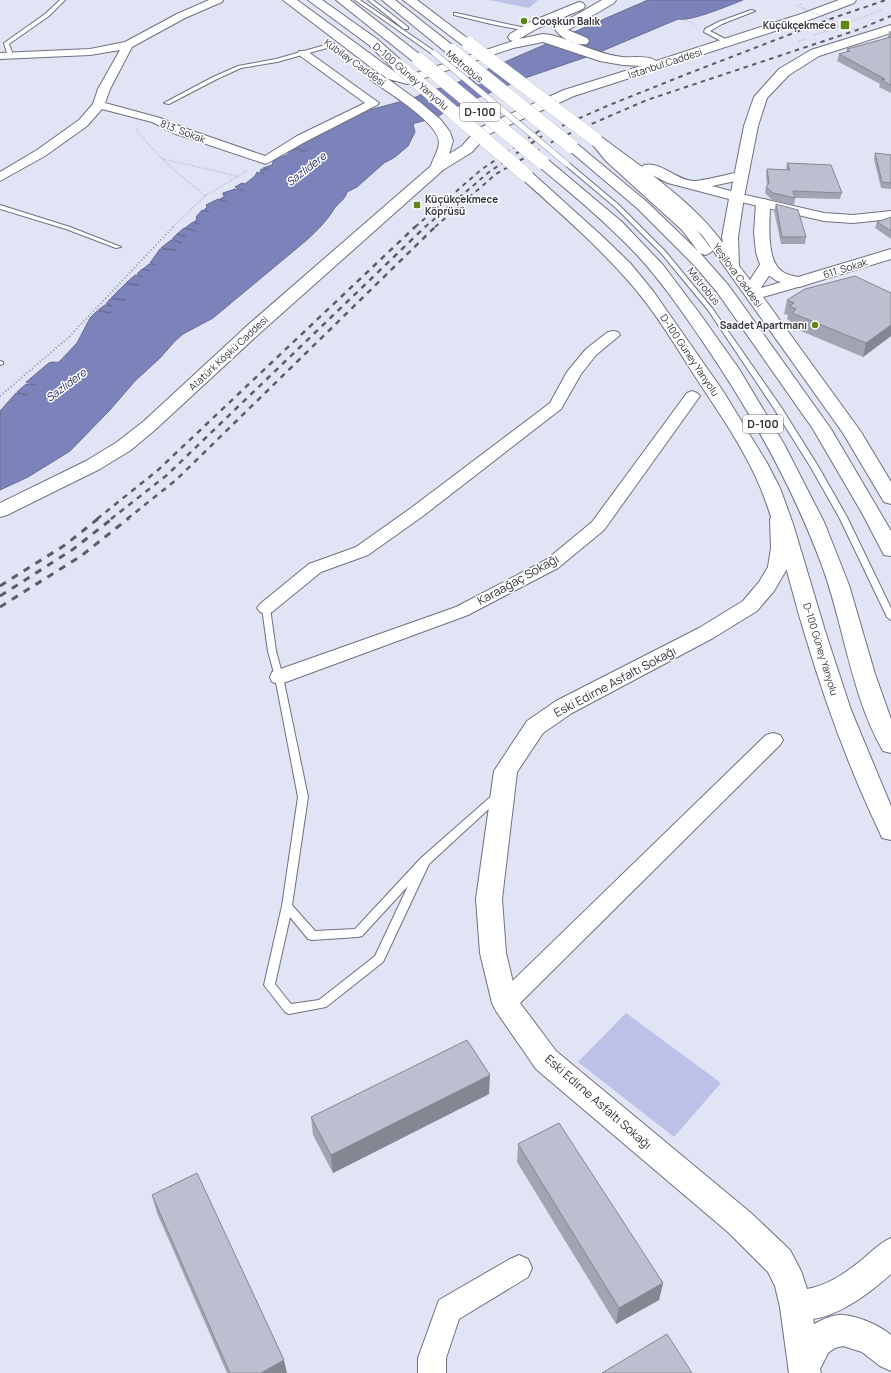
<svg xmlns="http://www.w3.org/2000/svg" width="891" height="1373" font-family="Manrope,sans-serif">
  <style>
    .green { fill: #bcc1e7 }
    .water { fill: #7c83bb; stroke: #666b95 }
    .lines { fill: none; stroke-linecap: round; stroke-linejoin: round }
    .lane-casing { stroke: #6f7180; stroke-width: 2 }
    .street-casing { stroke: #6f7180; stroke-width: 2 }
    .secondary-casing { stroke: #6f7180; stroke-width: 2 }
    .primary-casing { stroke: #6f7180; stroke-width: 2 }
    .highway-casing { stroke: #6f7180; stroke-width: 2 }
    .path-far1 { stroke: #9194a0; stroke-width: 1.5; stroke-dasharray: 0.5 2; stroke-linecap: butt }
    .path { stroke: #9194a0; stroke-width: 2; stroke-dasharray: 1 2.5; stroke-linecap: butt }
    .lane { fill: #fff; fill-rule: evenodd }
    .street { fill: #fff; fill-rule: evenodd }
    .secondary { fill: #fff; fill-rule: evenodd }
    .primary { fill: #fff; fill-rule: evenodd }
    .highway { fill: #fff; fill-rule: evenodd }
    .rail-far2 { stroke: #5b5c65; stroke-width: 2; stroke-dasharray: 4.5 4.5; stroke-linecap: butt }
    .rail-far1 { stroke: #5b5c65; stroke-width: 2.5; stroke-dasharray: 5.5 5.5; stroke-linecap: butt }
    .rail { stroke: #5b5c65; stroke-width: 3; stroke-dasharray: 7 7; stroke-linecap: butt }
    .lane-bridge-casing { stroke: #6f7180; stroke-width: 6; stroke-linecap: butt }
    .primary-bridge-casing { stroke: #6f7180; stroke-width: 14; stroke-linecap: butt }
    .highway-bridge-casing { stroke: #6f7180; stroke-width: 14; stroke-linecap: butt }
    .path-bridge { stroke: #9194a0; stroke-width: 1.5; stroke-dasharray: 0.5 2; stroke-linecap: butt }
    .lane-bridge { stroke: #fff; stroke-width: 5.5 }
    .primary-bridge { stroke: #fff; stroke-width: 14 }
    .highway-bridge { stroke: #fff; stroke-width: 14 }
    .wall { fill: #a3a4b3 }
    .shaded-wall { fill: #848692 }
    .building { fill: #bdbfd0; stroke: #848692 }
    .poi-dot { fill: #5e8815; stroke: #fff; stroke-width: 1.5 }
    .labels { text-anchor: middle; stroke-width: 3; stroke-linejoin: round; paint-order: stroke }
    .far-poi-label { font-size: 10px; font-weight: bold; fill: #33343b; stroke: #fff; text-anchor: start }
    .far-street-label { font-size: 10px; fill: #33343b; stroke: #fff }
    .shield { fill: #fff; stroke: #707176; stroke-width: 1 }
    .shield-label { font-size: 11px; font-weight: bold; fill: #33343b }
    .far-water-label { font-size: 11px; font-style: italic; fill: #262468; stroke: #fff }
    .street-label { font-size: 12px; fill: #33343b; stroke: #fff }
  </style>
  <rect width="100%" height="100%" fill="#e1e4f5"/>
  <path class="green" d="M489,0h49l-9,8z
    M626,1013l95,70 -47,54 -96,-75z"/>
  <path class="water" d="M648,0h95c-13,5 -53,22 -65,19l-83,35 -70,24 -79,33 -10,7 -21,5 -2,2 2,7 -7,14 -13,11 -11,6 -27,24 -10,5c-2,8 -9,11 -13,17 -7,12 -21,26 -32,35l-89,74 -30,16 -8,7 -15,17 -25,23 -26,30 -39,40 -42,26 -28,13v-79l16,-18 11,2 -10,-3 9,-8 10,1 -10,-3c2,-1 21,-18 23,-19 3,-2 7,0 10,-1l18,-19 13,-25 7,-7 14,2 -13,-3 7,-5 8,1 -7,-2 4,-5 16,1 -15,-2 14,-14 13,1 -12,-2 9,-8 8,2 -6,-3 5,-5 8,2 -7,-2 6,-5 7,1 -6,-2 10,-14 16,1 -15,-2 10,-8 11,3 -10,-4 5,-5 9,3 -9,-3 7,-6 12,3 -11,-3 8,-6 6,2 -5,-2 3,-3 -1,-2 6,-7 7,2 -5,-2 3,-3 -1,-2 12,-6 9,3 -7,-3 5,-3 -2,-1v-2l12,-4 9,2 -9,-4 7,-4 3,1 10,-8 2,-4 6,2 1,-1 -4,-1 1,-1 -1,-1 2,-1 6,1 -5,-2 9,-3 2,-6 13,-4 5,-7 13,4 3,-2 -4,1 -11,-4 10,-6h5l16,-11 26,-11 12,-7 52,-14 10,-5 30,-9z"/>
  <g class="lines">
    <defs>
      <path id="lane" d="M60,0h5l-16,16 -40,28 4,11 -5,1 -4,-13 41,-29z
        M355,0h5l77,53 -5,1z
        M368,0h5l35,27v2h-4z
        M751,10l4,1 -33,13 -12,7 21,11v2h-4l-23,-12 1,-3 13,-7z
        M456,13l74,16 -3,2 -36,-7 -37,-9v-2z
        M332,43l2,1v2l-57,16 -36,6 -24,11 -48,25 -5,-1 49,-26 25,-11 38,-7z
        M565,163h4l50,42 46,46 47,57 69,99 37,59 29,51 44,91v12l-4,-3 -48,-100 -29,-51 -37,-59 -65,-97 -47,-57 -46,-46 -50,-42z
        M0,205l70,22 51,20 -5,1 -50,-19 -66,-20z
        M0,361l3,1v2l-3,1z
        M266,605l4,3 6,43 7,26 25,120 -16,108 23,26 40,-2 66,-71 75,-66h6l2,3 -75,69 -46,98 -57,45 -37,7 -4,-2 -21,-27 18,-79 16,-109 -23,-120 -7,-26 -6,-43zM408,886l-33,70 -56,44 -28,4 -16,-20 15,-67 18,22 4,1 46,-3 4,-1z"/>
      <path id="street" d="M209,0h14l-1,2 -37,16 -53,29 -22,42 -5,14 55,15 24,10 81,28 32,-20 68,-33 -66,-48 -1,-2 1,-2h8l72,52 -2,2 -72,37 -39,22 -90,-30 -24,-12 -50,-13 -15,17 -42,30 -45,25v-9l37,-22 42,-30 14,-16 5,-15 22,-39 -30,5 -90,4v-6l90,-4 35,-7 52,-28z
        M737,193l87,20 29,2 38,-4v8l-38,4 -29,-2 -92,-21 -1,-3 1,-3z
        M613,331l5,1 2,3 -24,20 -15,19 -20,35 -138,107 -55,39 -47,17 -49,40 -6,2 -6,-2 -3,-4 3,-4 49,-40 47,-17 55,-39 139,-105 17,-31 19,-23 22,-17z
        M692,391l5,2 3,3 -96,134 -46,38 -90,47 -182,67 -7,2 -7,-2 -2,-5 2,-5 184,-65 90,-47 46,-38 95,-129z
        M773,733l7,2 3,5 -3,5 -267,265 -8,3 -8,-3 -4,-7 4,-7 269,-261z
        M519,1255l9,4 4,9 -4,9 -69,42 -13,39v15h-28v-15l21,-58 71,-41z"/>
      <path id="secondary" d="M283,0h14l98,72 12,4 106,-35 -3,-1 -2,-3 2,-3 20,-12 49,-20 4,1 2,3 -2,3 -45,19 -19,11 24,-5 8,1c24,6 46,19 71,22 10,1 26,-2 34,4l145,-47 38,-14h17l-2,3 -45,17 -235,76 -87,39 -15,17 -29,18 -182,162 -105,97 -25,21 -31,19 -93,46 -7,2v-14l86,-42 31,-19 27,-21 105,-97 182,-158c2,-8 8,-16 8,-24 -1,-20 -52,-50 -68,-62l-1,-3 1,-3h10l40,29 20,17 9,12 3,9 -4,13 13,-8 15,-17 87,-39 77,-24 -18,-1 -23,-4 -57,-19 -30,6 -106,36 -22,-6z
        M602,0h14l-2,3 -46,27 19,8 2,3 -2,3c-11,2 -27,-6 -32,-15l2,-3z
        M891,25v8l-72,23 -30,19 -22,23 -9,28 -14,71 -2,3 -5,1 -5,-1 -2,-3 14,-71 10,-29 25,-28 32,-19z
        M763,199l5,1 2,3c0,19 -5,58 13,69 5,3 10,4 15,5l93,-28v10l-92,28 -22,-6 -12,-8 -6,-11 -3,-10 -2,-20 2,-29 2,-3z
        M780,513l7,2 3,4 1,29 -3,19 -14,24 -17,20 -44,27 -141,75 -29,20 -26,39 -15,127 4,54 11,46 39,52 195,162 39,37 11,21 6,18c22,-4 40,-17 57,-31 9,-8 16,-15 27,-20v36c-20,18 -50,41 -78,45l1,5c7,-4 22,-11 30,-9 16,2 35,10 47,20v36l-11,-5 -18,-14 -19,-6 -8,2 -7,5 -8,16 1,4h-32l-9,-66 -5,-21 -7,-14 -39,-39 -193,-164 -40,-58 -4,-8 -12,-50 -4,-54 18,-128 4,-6 29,-44 29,-20 143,-73 44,-27 16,-19 9,-15 3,-19 -1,-29 3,-4z"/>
      <path id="primary" d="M308,0h14l55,39 27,24 1,3 -1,3h-10l-25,-24z
        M403,0h14l58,44 -2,3h-8z
        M595,135l5,1 42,31 2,-2c17,-4 33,16 50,16 9,0 35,-7 46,-9l5,1 2,3 -2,3 -33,7 30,8 2,3 -6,40 1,29 11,14 11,-17 6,-2 6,2 2,3 -14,22 38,-11 6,2 2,3 -2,3 -42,12 98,135 30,50v22l-7,-2 -41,-69 -141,-198 -54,-49 -58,-44 -2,-3 2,-3zM652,175l16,8 61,16 -7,38 1,6c-20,-27 -45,-48 -71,-68z
        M526,171l5,1 71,64 28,27 23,28 70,100 44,72 13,25 13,36 33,110 25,76 40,96v34l-9,-2 -3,-7c-30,-63 -54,-129 -74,-196 -15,-48 -25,-99 -44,-146 -15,-37 -39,-72 -61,-105 -22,-34 -43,-70 -69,-100 -34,-39 -72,-72 -110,-106l-2,-3 2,-3z"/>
      <path id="highway" d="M336,0h14l73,57 2,3 -2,3h-8z
        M382,0h13l61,48 2,3 -2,3h-8z
        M595,135l5,1 16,19 76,69 18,23 3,3 -3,3 -5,2 -5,-2 29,33 102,143 60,102v25l-7,-1 -22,-42 -49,-84 -96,-137 -23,-27 -57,-57 -73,-62 2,-3 5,-1 5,1 71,59 51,49 -16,-21 -76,-69 -18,-22 2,-3z
        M542,158l5,1 75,63 41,43 37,49 39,55 45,75 40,78 25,63 26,89 16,45v34l-8,-2c-33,-58 -39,-127 -62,-188 -30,-80 -72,-154 -120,-224 -20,-29 -40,-58 -63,-83 -31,-33 -66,-62 -101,-91l-2,-3 2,-3z"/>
    </defs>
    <use href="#lane" class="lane-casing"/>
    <use href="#street" class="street-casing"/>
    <use href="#secondary" class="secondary-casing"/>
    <use href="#primary" class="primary-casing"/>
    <use href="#highway" class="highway-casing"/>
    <path class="path-far1" d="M644,0l52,25
      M815,35l67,-25
      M799,41l6,-2
      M137,129l1,4 28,30 39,33
      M163,159l75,17
      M173,227l32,-31 43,-26"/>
    <path class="path" d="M0,396l69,-59 105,-111"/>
    <use href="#lane" class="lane"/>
    <use href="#street" class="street"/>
    <use href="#secondary" class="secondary"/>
    <use href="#primary" class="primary"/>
    <use href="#highway" class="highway"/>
    <path class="rail-far2" d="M415,227l67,-58 60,-40 10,-5
      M425,227l64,-55 59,-40 59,-26 80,-32 143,-55 56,-19
      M435,227l61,-53 63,-36 88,-38 210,-70 34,-14"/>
    <path class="rail-far1" d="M97,519l61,-49 258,-244
      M111,519l56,-44 259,-249
      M127,519l49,-39 260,-254"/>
    <path class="rail" d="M0,586l65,-41 34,-27
      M0,596l72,-46 41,-32
      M0,607l81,-51 48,-38"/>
    <defs>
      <path id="lane-bridge" d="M434,53l133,111"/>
      <path id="primary-bridge" d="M469,44l126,95
        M399,66l127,109"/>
      <path id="highway-bridge" d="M452,51l119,95
        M419,60l123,102"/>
    </defs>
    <use href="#lane-bridge" class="lane-bridge-casing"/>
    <use href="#primary-bridge" class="primary-bridge-casing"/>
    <use href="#highway-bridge" class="highway-bridge-casing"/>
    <path class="path-bridge" d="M801,4l-4,2 66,27 4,-2"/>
    <use href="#lane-bridge" class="lane-bridge"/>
    <use href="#primary-bridge" class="primary-bridge"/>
    <use href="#highway-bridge" class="highway-bridge"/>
  </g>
  <path class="wall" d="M889,31h2v62l-12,-6 1,-3 -43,-23 2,-7 7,-2 1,-3 41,-11z
    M875,153l16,2v34l-10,-1 -7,-29z
    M787,163l55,30 -2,6 -45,-1 -1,7 -22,-5 -7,-7 1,-6 1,-2 -1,-10 1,-6 19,1v-1z
    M776,204l30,33 -1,7h-24l-7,-33z
    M891,217v22l-16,-11 2,-6z
    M891,293v43l-28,21 -74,-31 1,-5 -3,-2 1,-4 -4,-1 3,-14z
    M489,1094l-156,79 -20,-38 -2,-18z
    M518,1144l145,139 -4,17 -43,24 -99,-162z
    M152,1195l135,178h-60l-70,-160z"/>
  <path class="shaded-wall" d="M891,325v11l-28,21 3,-14z
    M490,1075l-1,19 -156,79 -2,-18z
    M663,1283l-4,17 -43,24 3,-16z
    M284,1360l3,13h-26z"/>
  <path class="building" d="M891,37v48l-10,-5 4,-1 -46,-25 11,-3 -3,-2z
    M875,153l16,2v28l-9,-1z
    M787,163l44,2 11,28 -49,-2 2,7 -22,-5 -7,-6 3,-4 -2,-14 23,1z
    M776,204l22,6 8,27h-24z
    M891,217v14l-14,-9z
    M855,276l36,17v32l-25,18 -74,-30 4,-4 -7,-3 5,-3 -7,-3 18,-11z
    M467,1040l23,35 -159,80 -20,-38z
    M559,1123l104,160 -44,25 -101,-164z
    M197,1173l87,187 -23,13h-31l-78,-178z
    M667,1334l25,39h-90z"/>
  <g class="poi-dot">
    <circle cx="524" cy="21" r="4"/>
    <rect x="840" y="20" width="10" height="10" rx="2"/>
    <rect x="413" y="201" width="8" height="8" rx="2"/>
    <circle cx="815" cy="325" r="4"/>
  </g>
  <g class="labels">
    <g class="far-poi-label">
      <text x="532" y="25">Cooşkun Balık</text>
      <text x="836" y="29" text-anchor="end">Küçükçekmece</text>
      <text x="425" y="203">Küçükçekmece<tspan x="425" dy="12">Köprüsü</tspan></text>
      <text x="807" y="329" text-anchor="end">Saadet Apartmanı</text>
    </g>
    <g class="far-street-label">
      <text transform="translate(355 62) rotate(36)" y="4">Kubilay Caddesi</text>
      <text transform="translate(665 63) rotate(-18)" y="4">İstanbul Caddesi</text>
      <text transform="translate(465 66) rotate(40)" y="4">Metrobüs</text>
      <text transform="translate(411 76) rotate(41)" y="4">D-100 Güney Yanyolu</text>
      <text transform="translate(183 131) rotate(21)" y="4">813. Sokak</text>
      <text transform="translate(845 268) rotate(-17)" y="4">611. Sokak</text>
      <text transform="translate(738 275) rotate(54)" y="4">Yeşilova Caddesi</text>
      <text transform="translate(704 286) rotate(51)" y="4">Metrobüs</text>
      <text transform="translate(228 353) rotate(-43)" y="4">Atatürk Köşkü Caddesi</text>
      <text transform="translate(690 355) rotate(56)" y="4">D-100 Güney Yanyolu</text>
      <text transform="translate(821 649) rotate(73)" y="4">D-100 Güney Yanyolu</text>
    </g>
    <g class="shield">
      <rect x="460" y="103" width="40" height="18" rx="3"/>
      <rect x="743" y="415" width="40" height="18" rx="3"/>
    </g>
    <g class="shield-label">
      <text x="480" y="116">D-100</text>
      <text x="763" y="428">D-100</text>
    </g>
    <g class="far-water-label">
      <text transform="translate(306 169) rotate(-38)" y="4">Sazlıdere</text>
      <text transform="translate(66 385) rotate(-37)" y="4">Sazlıdere</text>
    </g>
    <g class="street-label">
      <text transform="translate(518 580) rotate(-29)" y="4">Karaağaç Sokağı</text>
      <text transform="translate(615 682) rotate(-28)" y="4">Eski Edirne Asfaltı Sokağı</text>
      <text transform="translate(598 1102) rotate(41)" y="4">Eski Edirne Asfaltı Sokağı</text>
    </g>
  </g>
</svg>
